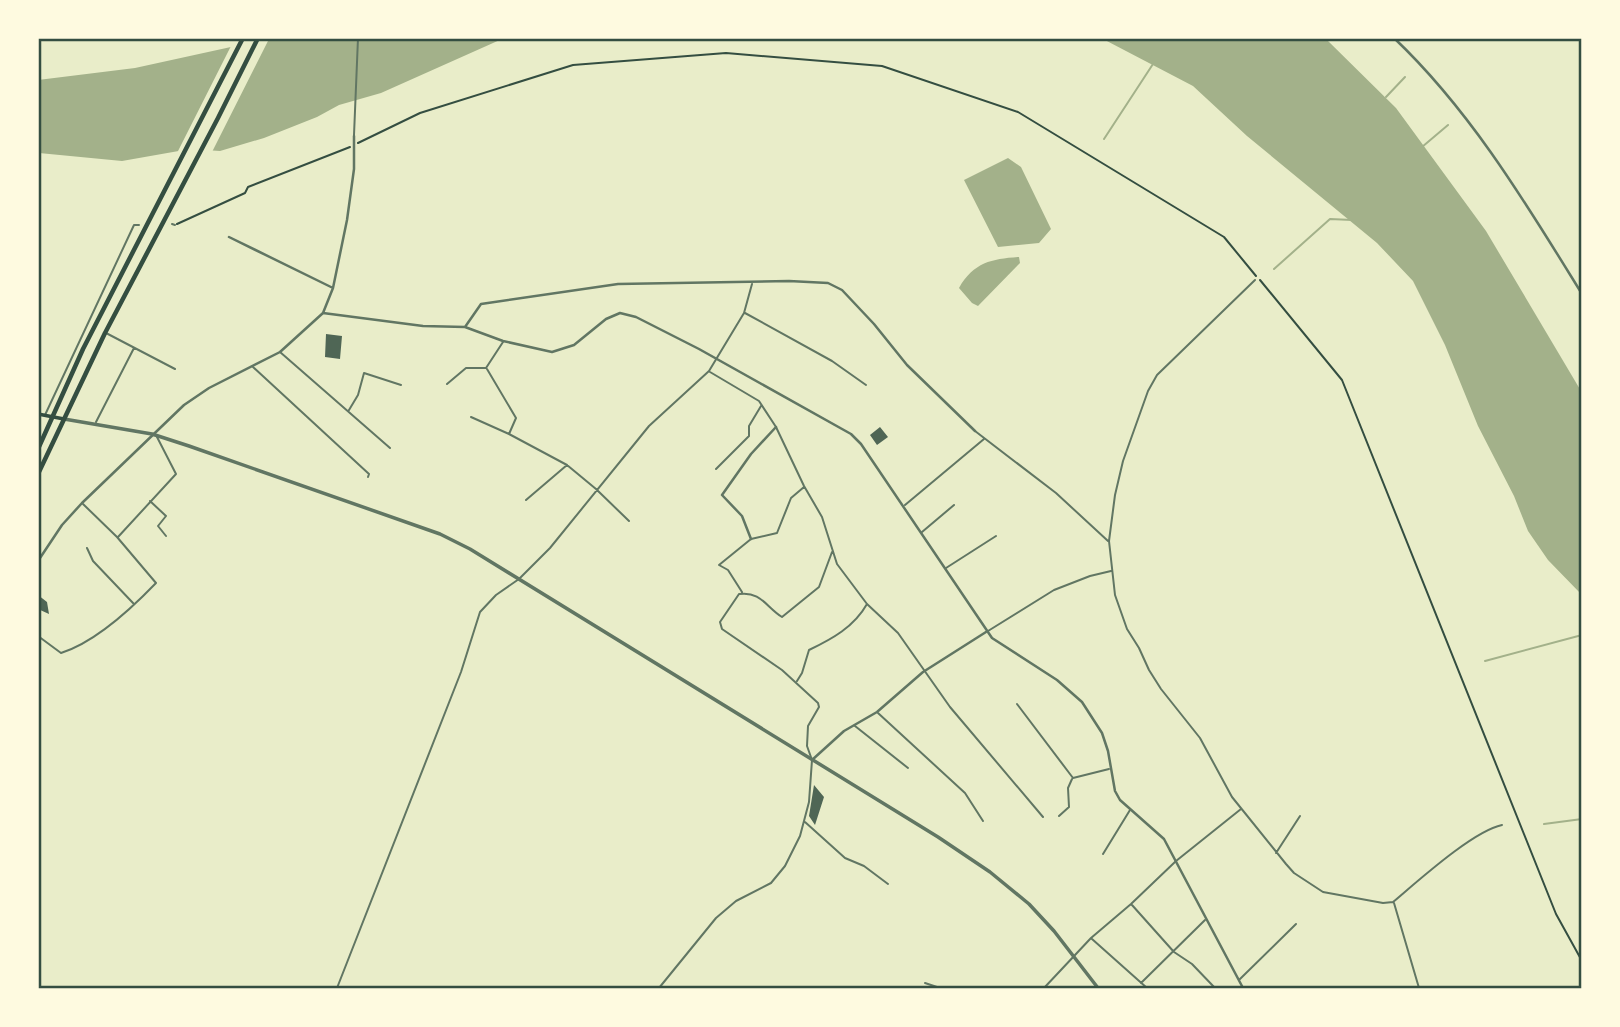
<svg xmlns="http://www.w3.org/2000/svg" width="1620" height="1027" font-family="'Work Sans',sans-serif">
  <style>
    .water { fill: #a3b18a }
    .pier { fill: #e9edc9 }
    .lines { fill: none; stroke-linecap: round; stroke-linejoin: round }
    .stream { stroke: #a3b18a; stroke-width: 2 }
    .building { fill: #4f6655 }
    .path { stroke: #344e41; stroke-width: 2 }
    .service { stroke: #617663; stroke-width: 2 }
    .minor { stroke: #617663; stroke-width: 2.5 }
    .tertiary { stroke: #617663; stroke-width: 3.5 }
    .secondary { stroke: #344e41; stroke-width: 3.5 }
    .primary { stroke: #344e41; stroke-width: 4.5 }
    .neatline { fill: none; stroke: #344e41; stroke-width: 2.5 }
  </style>
  <rect width="100%" height="100%" fill="#e9edc9"/>
  <path class="water" d="M268,39h234l-121,54 -42,12 -22,12 -53,21 -44,13 -30,-2 -68,12 -83,-8 -1,-73 97,-12z
    M1103,39h223l70,69 90,123 95,160v203l-33,-34 -20,-29 -14,-35 -36,-70 -33,-81 -32,-64 -36,-38 -130,-107 -54,-50z
    M1008,158l13,9 30,62 -12,14 -41,4 -34,-67z
    M1019,257l1,6 -42,43 -6,-3 -13,-15c15,-26 33,-29 60,-31z"/>
  <path class="pier" d="M255,38l14,1 -58,115 -21,-2 -14,3 56,-111z"/>
  <g class="lines">
    <path class="stream" d="M1386,97l19,-20
      M1104,139l49,-75
      M1422,147l26,-22
      M1274,269l56,-50 22,1
      M1485,661l97,-26
      M1544,824l38,-5"/>
  </g>
  <path class="building" d="M326,334l16,2 -2,23 -15,-2z
    M880,427l8,10 -11,8 -7,-10z
    M38,595l9,7 2,12 -11,-5z
    M814,785l10,12 -9,28 -6,-9z"/>
  <g class="lines">
    <path class="path" d="M358,143l62,-30 153,-48 153,-12 156,13 136,46 206,125 32,39
      M177,224l68,-31 3,-6 102,-40
      M1260,280l82,100 214,534 26,47"/>
    <path class="service" d="M354,135l4,-97
      M172,224l3,1
      M1255,280l-98,95 -9,16 -25,70 -8,34 -6,46 6,54 12,34 12,19 10,22 12,19 39,49 32,59 54,67 8,9 29,19 60,11 10,-1c25,-21 80,-71 109,-77
      M745,313l87,48 34,24
      M106,333l69,36
      M280,352l110,96
      M253,367l116,107 -1,3
      M487,369l29,49 -7,16
      M710,372l49,29 17,26 28,59 18,31 15,47 30,40 31,29 52,74 93,110
      M447,384l19,-16h20l17,-26
      M349,410l9,-15 6,-22 37,12
      M45,415l89,-190h5
      M471,417l38,17 58,31 29,24 33,32
      M96,422l38,-74
      M975,431l81,62 52,48
      M716,469l33,-33v-10l12,-20
      M526,500l41,-35
      M150,501l16,15 -8,10 8,10
      M905,505l79,-66
      M922,532l32,-27
      M118,537l58,-63 -19,-37
      M87,548l6,13 40,42
      M946,568l50,-32
      M742,592l-14,-22 -9,-5 32,-26 26,-6 14,-35 13,-11
      M988,631l66,-41 36,-14 21,-5
      M38,636l23,17c35,-11 70,-44 95,-70l-39,-46 -34,-33
      M797,681l5,-8 7,-23c23,-11 45,-23 58,-46
      M1017,704l56,74 36,-9
      M878,713l87,80 18,28
      M855,726l53,42
      M1059,816l10,-9 -1,-19 4,-9
      M805,822l40,36 19,8 24,18
      M1276,853l24,-37
      M1103,854l27,-44
      M1394,903l25,85
      M1132,905l42,47 18,12 23,24
      M1092,939l55,49
      M1240,979l56,-55
      M925,983l15,5
      M1141,983l64,-63
      M337,988l124,-316 19,-60 16,-17 23,-16 31,-31 99,-122 60,-55 35,-58 8,-29
      M659,988l57,-70 20,-17 35,-18 14,-17 15,-30 9,-34 3,-42 -5,-14 1,-20 11,-19 -1,-4 -36,-33 -60,-41 -2,-7 19,-28c22,-3 27,13 43,23l37,-30 13,-35
      M1044,988l47,-50 40,-34 45,-43 65,-52"/>
    <path class="minor" d="M1394,38c77,73 133,167 188,256
      M229,237l104,51
      M323,313l100,13 42,1 38,14 49,11 22,-7 32,-26 14,-6 16,4 63,32 152,85 10,10 131,194 65,42 25,22 20,31 6,18 7,40 5,9 44,39 79,149
      M465,327l16,-23 137,-20 171,-3 39,2 14,7 32,34 33,41 68,66
      M751,539l-9,-23 -20,-21 29,-41 25,-27
      M38,561l24,-36 20,-22 102,-98 25,-17 71,-36 43,-39 10,-25 14,-68 7,-51v-33
      M812,760l32,-29 33,-19 46,-40 63,-40"/>
    <path class="tertiary" d="M64,419l88,15 37,12 251,88 30,15 468,288 52,35 39,32 25,27 44,57"/>
    <path class="secondary" d="M38,414l26,5"/>
    <path class="primary" d="M38,449l45,-100 160,-311
      M38,474l67,-141 113,-215 40,-80"/>
  </g>
  <rect width="1620" height="1027" fill="none" stroke="#fefae0" stroke-width="80"/>
  <rect x="40" y="40" width="1540" height="947" class="neatline"/>
</svg>
